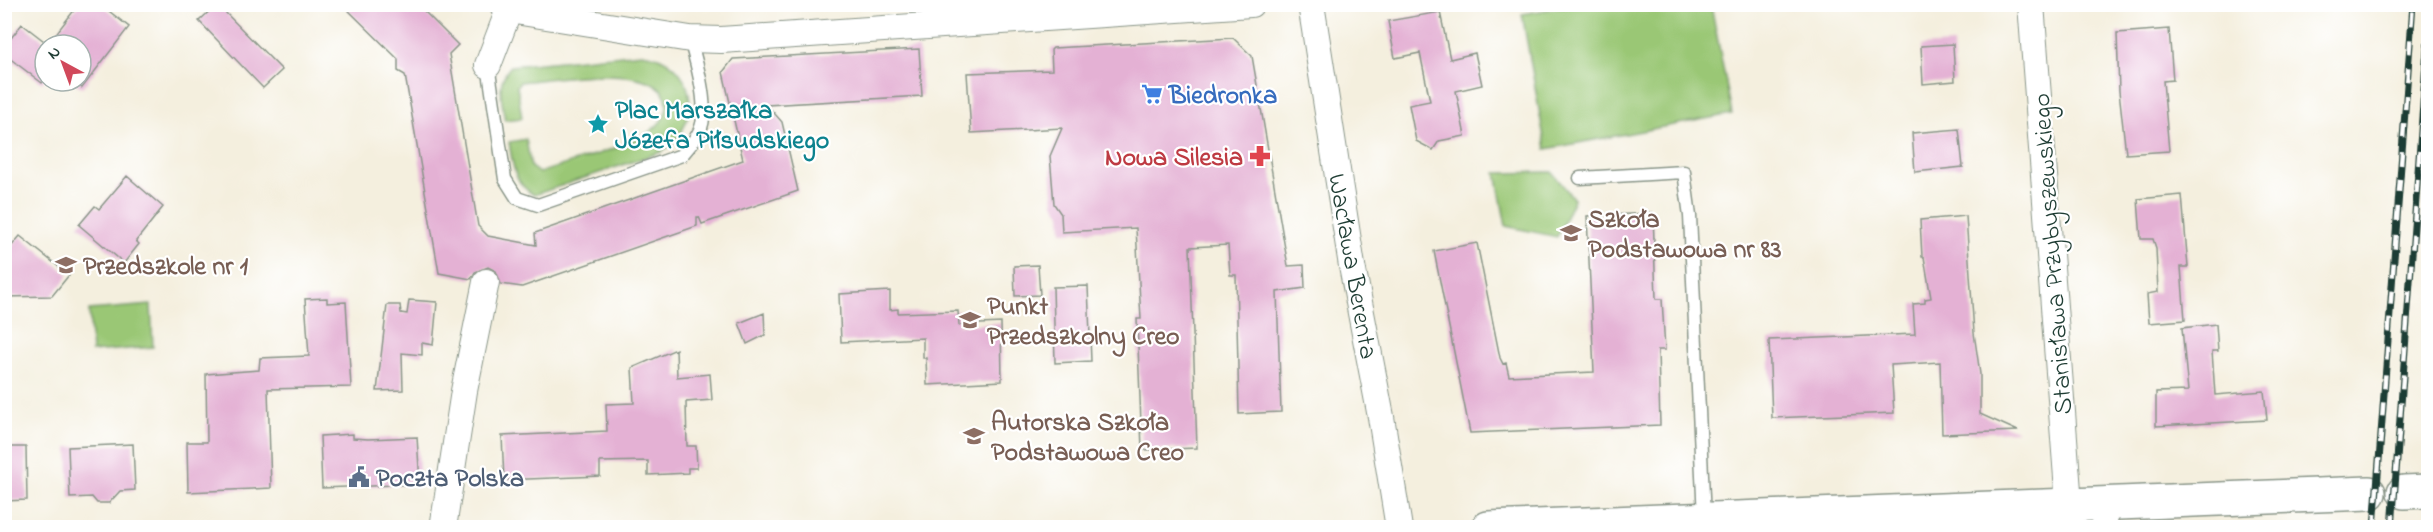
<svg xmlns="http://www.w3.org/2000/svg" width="2433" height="532" font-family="'Indie Flower',sans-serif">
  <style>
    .green { fill: #9ac774; stroke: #5c8254; stroke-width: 1.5 }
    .building { fill: #e4b1d4 }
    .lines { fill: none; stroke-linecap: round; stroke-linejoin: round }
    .lane-casing { stroke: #8a9689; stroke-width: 15 }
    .street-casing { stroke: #8a9689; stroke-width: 28 }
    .secondary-casing { stroke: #8a9689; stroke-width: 36 }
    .lane { stroke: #fff; stroke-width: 12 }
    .street { stroke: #fff; stroke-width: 26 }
    .secondary { stroke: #fff; stroke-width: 33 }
    .rail-casing { stroke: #1f3d34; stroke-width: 7 }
    .rail { stroke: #fff; stroke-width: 4.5; stroke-dasharray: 14; stroke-linecap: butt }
    .labels { text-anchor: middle; stroke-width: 4.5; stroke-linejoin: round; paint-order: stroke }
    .shop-label { font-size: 26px; font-weight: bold; fill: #366cbe; stroke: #fff; text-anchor: start }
    .culture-label { font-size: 26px; font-weight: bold; fill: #0d838f; stroke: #fff; text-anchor: start }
    .health-label { font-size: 26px; font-weight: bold; fill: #be3a42; stroke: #fff; text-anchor: end }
    .education-label { font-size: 26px; font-weight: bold; fill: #785e54; stroke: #fff; text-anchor: start }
    .street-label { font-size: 26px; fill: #1f3d34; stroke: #fff }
    .service-label { font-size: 26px; font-weight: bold; fill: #4e5e75; stroke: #fff; text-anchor: start }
  </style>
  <rect width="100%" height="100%" fill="#fff"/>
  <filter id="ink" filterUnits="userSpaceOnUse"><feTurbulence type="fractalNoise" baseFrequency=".0167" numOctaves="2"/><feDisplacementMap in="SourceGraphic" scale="12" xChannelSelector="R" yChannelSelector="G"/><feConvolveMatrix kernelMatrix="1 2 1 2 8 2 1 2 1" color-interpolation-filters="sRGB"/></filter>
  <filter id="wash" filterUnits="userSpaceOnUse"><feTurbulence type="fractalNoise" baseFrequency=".008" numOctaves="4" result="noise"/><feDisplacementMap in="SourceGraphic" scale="24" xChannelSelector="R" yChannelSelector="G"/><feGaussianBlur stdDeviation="1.35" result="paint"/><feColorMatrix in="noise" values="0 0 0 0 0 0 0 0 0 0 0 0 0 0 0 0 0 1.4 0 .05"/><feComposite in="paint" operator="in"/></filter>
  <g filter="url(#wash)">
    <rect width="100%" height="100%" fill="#f4efde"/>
    <path class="green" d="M1573,5h138l21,109 -186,35 -24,-135z
      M642,53c55,6 64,71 19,99l-127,43c-21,-12 -21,-30 -25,-53l17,-3 5,28 8,6c31,-11 76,-22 104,-37 12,-7 24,-18 24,-32 -2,-46 -118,-24 -147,-22l-3,4 5,32 -17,2c-3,-21 -10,-37 6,-54z
      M1552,172l22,27 -17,38 -51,-11 -10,-53z
      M151,305l2,42 -61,5 -3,-42z"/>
    <g id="blocks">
      <path class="building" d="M79,4h21l29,23 -47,61 -10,-7h9v-36h-36v33l-3,5 -38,-29v-7l18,-23 26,20z
        M217,4l65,66 -19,18 -64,-67z
        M342,4h75l41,41 -9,9 29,172 10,10 48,9 -1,-12 208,-73 -20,-88 10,-13 186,-10 3,47 -155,9 15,17 16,69 -96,33 -3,-7h-2v9l-175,61 -21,-3 -5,-13 -8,-4 -13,5 -4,7 -32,-6 -34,-198 -7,-4v-12z
        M1440,12l10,47 25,-6 7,32 -26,6 9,45 -26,5 -6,9 -17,-9 -7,-36 21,-4 -10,-48 -25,5 -7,-37z
        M2169,29l4,51 -10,1 6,70 -43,3 -7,-63 -2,-58z
        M1233,38l19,18 36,210 16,-1 1,23 -28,4 4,120 -42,2 -3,-139h-6l-2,-30 -38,2 7,201 -55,2 -5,-131h4l-5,-91 -74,4 -1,-18 -7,-10 -4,-48 12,-28 -91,5 -4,-60 85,-3 -1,-20 2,-2z
        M1953,44l2,37 -32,3 -2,-38z
        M1959,129l4,38 -48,5 -3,-39z
        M127,176l36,31 -27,34 3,3 -15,19 -45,-38 16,-19 4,3z
        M2182,195l6,72h-7l4,53 -36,3 -2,-29 11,-2 -2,-44 -3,-9h-12l-3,-40z
        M1653,213l3,86h6l3,51h-7l2,75 -190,8 -36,-182 43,-8 23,115 3,6 3,-1 3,13 85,-4 -7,-156z
        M1966,216l8,117 6,41v40l38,17 -76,3 -2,-72 -49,3 3,48 -122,5 -3,-78 146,-6 -2,-30 12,-1v-4l6,-1 -7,-41h-2l-2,-37z
        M20,236l49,39 -17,21 -48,1v-42z
        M1038,265l2,30 -25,1 -1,-30z
        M1088,286l3,75 -36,2 -2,-76z
        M890,291v19l8,-1v4l60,-2 1,14 42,-2 1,58 -75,4 -1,-27h-3v-20l-82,4 -2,-48z
        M327,298v5l19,-1 5,85 -83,2 3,99 -83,4 -1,-50h20l-1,-68 53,-4 1,-12 49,-2 -4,-57z
        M409,300l28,2 -4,43 -11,-2v12l-20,-2 1,37 -26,1 10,-86h13l1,8 6,1z
        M764,313l1,22 -18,9 -8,-21z
        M2216,324l2,27h-6l3,44 49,-4 3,29 -111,6v-34l32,-1 -6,-63z
        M676,349l1,28 33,-3 2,26 -26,2 1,44h9l1,22h-9v5l-40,2v-14l-48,1v14l-96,4 -2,-44 105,-5 -1,-27 28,-1 -2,-35z
        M353,434v4l15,1 49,-2 3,47 -98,4 -2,-52z
        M133,444l2,46 -15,1 -11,12h-12l-5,-6 -22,1 -2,-51z
        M4,447h22l1,53 -23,1z"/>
    </g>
  </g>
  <g filter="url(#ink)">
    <use href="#blocks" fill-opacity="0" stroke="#8a9689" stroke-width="1.5"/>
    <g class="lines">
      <defs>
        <path id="lane" d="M933,4l1,21
          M488,65l17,114 12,19 21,7 144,-50c9,-11 20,-22 21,-37 3,-22 -7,-57 -13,-79
          M1580,178l104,-6 6,44 14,302"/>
        <path id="street" d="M1311,4l41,262 29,151 18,111
          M2031,4l38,500
          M509,10l181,29 31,1 530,-36
          M488,65l21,-55 -7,-6
          M443,528l21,-137 22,-109
          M2104,528l1,-26"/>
        <path id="secondary" d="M2404,492l24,-1
          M1488,528l881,-35"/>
      </defs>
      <use href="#lane" class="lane-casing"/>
      <use href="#street" class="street-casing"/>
      <use href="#secondary" class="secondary-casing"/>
      <use href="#lane" class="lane"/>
      <use href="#street" class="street"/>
      <use href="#secondary" class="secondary"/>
      <defs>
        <path id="rail" d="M2374,528l39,-524
          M2392,528l36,-493"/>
      </defs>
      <use href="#rail" class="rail-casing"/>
      <use href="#rail" class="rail"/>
    </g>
  </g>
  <defs>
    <symbol id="supermarket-bare" viewBox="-9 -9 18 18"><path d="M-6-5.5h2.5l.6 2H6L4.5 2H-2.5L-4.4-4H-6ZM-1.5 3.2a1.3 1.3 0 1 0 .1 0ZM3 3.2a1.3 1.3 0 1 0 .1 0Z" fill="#3f7fe0" stroke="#fff" stroke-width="2.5" paint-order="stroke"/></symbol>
    <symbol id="sight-bare" viewBox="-9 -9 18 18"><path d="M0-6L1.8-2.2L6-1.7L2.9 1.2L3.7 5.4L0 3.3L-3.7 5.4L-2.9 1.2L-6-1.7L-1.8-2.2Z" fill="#0f9aa8" stroke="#fff" stroke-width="2.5" paint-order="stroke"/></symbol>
    <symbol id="pharmacy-bare" viewBox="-9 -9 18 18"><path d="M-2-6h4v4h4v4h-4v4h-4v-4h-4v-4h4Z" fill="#e0444e" stroke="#fff" stroke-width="2.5" paint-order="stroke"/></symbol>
    <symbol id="school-bare" viewBox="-9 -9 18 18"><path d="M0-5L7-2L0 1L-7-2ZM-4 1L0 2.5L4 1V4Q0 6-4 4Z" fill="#8d6e63" stroke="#fff" stroke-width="2.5" paint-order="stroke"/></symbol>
    <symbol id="civic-bare" viewBox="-9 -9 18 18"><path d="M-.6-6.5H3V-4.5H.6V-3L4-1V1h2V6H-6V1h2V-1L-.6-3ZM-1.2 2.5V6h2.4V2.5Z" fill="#5c6f8a" stroke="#fff" stroke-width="2.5" paint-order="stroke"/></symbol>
  </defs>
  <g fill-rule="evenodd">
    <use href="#supermarket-bare" x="1137" y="79" width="30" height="30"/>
    <use href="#sight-bare" x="583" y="109" width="30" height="30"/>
    <use href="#pharmacy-bare" x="1245" y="141" width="30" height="30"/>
    <use href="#school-bare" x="1556" y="218" width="30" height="30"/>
    <use href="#school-bare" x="51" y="250" width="30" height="30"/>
    <use href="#school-bare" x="955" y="305" width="30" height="30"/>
    <use href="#school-bare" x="959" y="421" width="30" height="30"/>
    <use href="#civic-bare" x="344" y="462" width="30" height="30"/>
  </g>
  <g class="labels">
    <g class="shop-label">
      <text x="1169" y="103">Biedronka</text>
    </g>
    <g class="culture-label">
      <text x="615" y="118">Plac Marszałka<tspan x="615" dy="30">Józefa Piłsudskiego</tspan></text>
    </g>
    <g class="health-label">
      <text x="1243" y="165">Nowa Silesia</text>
    </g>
    <g class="education-label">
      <text x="1588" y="227">Szkoła<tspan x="1588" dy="30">Podstawowa nr 83</tspan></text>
      <text x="83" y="274">Przedszkole nr 1</text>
      <text x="987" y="314">Punkt<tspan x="987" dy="30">Przedszkolny Creo</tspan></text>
      <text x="991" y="430">Autorska Szkoła<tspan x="991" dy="30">Podstawowa Creo</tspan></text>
    </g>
    <g class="street-label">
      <text transform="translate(2051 254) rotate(-94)" y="9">Stanisława Przybyszewskiego</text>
      <text transform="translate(1354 266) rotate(80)" y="9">Wacława Berenta</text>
    </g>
    <g class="service-label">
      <text x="376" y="486">Poczta Polska</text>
    </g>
  </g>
  <rect width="2433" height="532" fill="none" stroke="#fff" stroke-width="24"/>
  <g transform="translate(63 63) rotate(319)"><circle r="28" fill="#ffffff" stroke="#a5b1ae" stroke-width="1.5"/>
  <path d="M0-4.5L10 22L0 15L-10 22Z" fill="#d1495b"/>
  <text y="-9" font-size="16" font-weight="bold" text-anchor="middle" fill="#1f3d34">N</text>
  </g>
</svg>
